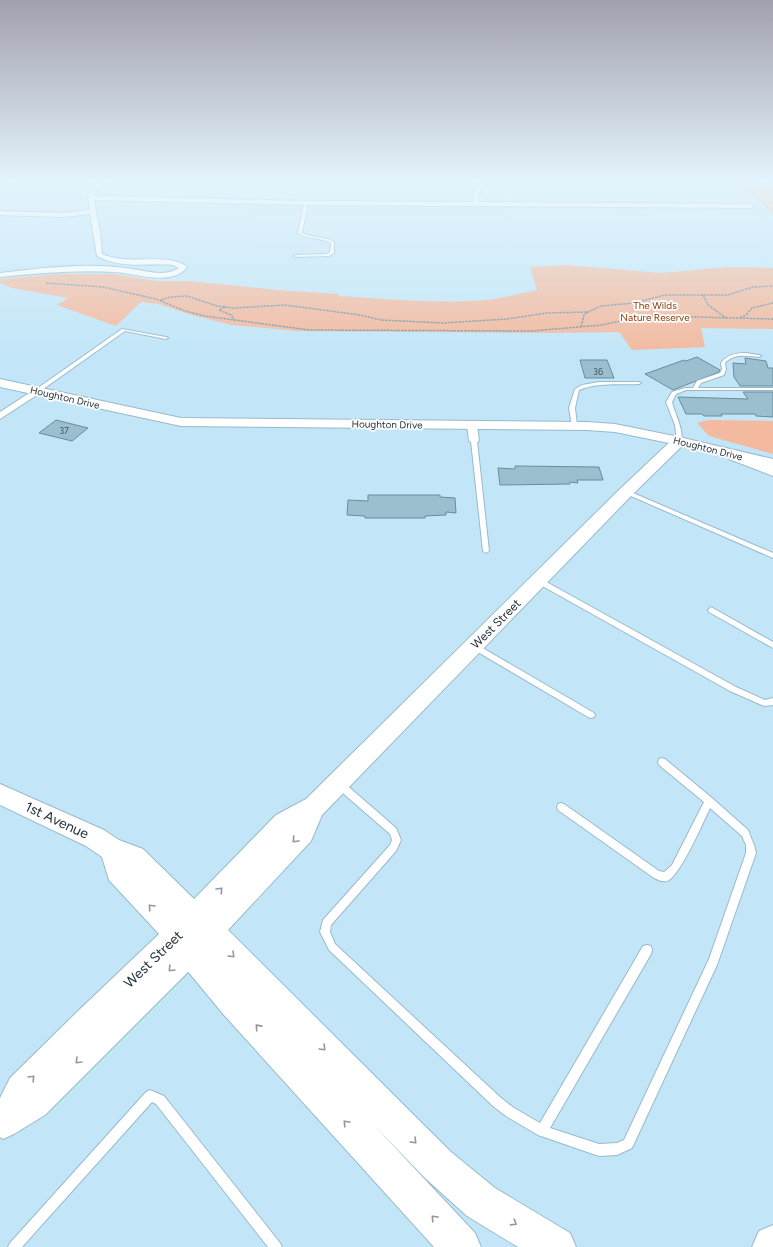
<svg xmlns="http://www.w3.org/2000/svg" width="773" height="1247" font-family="Figtree,sans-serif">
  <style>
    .green { fill: #f3ba9f }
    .building { fill: #9cbfd0; stroke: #6a8c9c }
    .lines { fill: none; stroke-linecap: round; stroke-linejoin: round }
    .service-casing { stroke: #97bacc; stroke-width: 2 }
    .minor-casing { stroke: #97bacc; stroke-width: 2 }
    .tertiary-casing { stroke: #97bacc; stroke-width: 2 }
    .secondary-casing { stroke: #97bacc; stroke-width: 2 }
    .motorway-casing { stroke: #97bacc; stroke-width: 2 }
    .path { stroke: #7f9aa7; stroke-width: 1.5; stroke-dasharray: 2.5 1; stroke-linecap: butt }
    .service { fill: #fff; fill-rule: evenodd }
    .minor { fill: #fff; fill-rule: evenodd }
    .tertiary { fill: #fff; fill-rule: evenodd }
    .secondary { fill: #fff; fill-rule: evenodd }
    .motorway { fill: #fff; fill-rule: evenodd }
    .oneway { stroke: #92989c }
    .labels { text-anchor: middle; stroke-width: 3.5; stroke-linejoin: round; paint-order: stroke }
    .far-number-label { font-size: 9px; fill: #42555f }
    .far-park-label { font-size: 10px; fill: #893b08; stroke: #fff }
    .far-street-label { font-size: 10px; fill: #243239; stroke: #fff }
    .street-label { font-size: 12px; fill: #243239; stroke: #fff }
    .near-street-label { font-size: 14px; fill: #243239; stroke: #fff }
  </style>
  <rect width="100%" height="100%" fill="#c2e6f8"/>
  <path class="green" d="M741,185h32v29l-4,-4z
    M566,265l95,8 66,-6 46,1v61l-72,-1 4,19 -73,3 -13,-18 -73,1 -249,-2 -66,-6 -39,-10 -34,-11 -17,-2 -25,24 -59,-21 11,-7 -56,-10 -12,-5v-4l59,-5h56l40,7h35l88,9 61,4 -1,2c49,3 99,8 147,4 17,-1 35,-7 52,-10l-7,-23z
    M709,420l64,1v33l-64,-18 -12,-13z"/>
  <path class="building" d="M697,357l23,13 -1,2 -46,18 -28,-16 39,-14 2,1z
    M745,358l21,3 2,7h5v18h-33l-6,-9 -1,-14 13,1z
    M580,360h27l7,18h-29z
    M743,392h30v25l-17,-1 -1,-2h-34l1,2h-18l-2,-2h-16l-8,-17 70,2z
    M56,420l32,8 -16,13 -33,-8z
    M515,466l84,1 4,13h-26l1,3 -8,-1v2l-70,1 -2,-17 17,1z
    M368,495h72v2l15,1 1,15 -10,-1v3l-21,1v2h-60v-2l-18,-1 1,-15 20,1z"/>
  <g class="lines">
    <defs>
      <path id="service" d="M7,180h3l-8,7h-2v-2z
        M306,202l2,1 -6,30c10,5 22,3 32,9v11l-5,3 -34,1 -2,-1 2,-1 32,-1 3,-2 1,-9c-10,-6 -23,-3 -33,-10l6,-30z
        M122,329l44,8 2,1 -2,1 -41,-8 -86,61h-4v-2z
        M745,353l14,2 2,1 -2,1c-12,-1 -25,-4 -34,6l1,6 -2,6 -23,8 -3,5h75v2h-87l-10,4 -4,8c3,13 12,27 9,40h-4l-2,-17 -9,-23 6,-10 13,-4h8l4,-7 23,-8 2,-4 -1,-6c6,-8 14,-10 24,-10z
        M599,382h40l2,1 -2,1c-20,1 -41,-2 -60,6l-4,18 2,17 -3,2 -2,-1 -3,-18 6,-19 7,-4z
        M474,439l3,2 12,110 -3,2 -3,-2 -12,-110z
        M626,490l147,63v5l-149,-65 -1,-1z
        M537,579h4l195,108 29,13 8,-2v7l-9,1 -34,-15 -193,-108 -1,-2z
        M711,607l62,35v6l-64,-36 -1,-2z
        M474,643l120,70 1,2 -1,2 -3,1 -3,-1 -117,-69 -1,-2 1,-2z
        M662,758l3,1 47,39 36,32 6,15 2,8 -39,112 -85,183 -15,7 -18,1 -61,-21 -32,-19 -13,-10 -164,-156 -9,-18 3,-12 67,-75 2,-5 -2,-6 -53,-46 -1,-3 1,-3 3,-1 3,1 53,46 5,12 -5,11 -65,74 -1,7 5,12 166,154 13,10 26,15 103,-177 4,-1 4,1 1,4 -1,4 -101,174 49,16 18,-1 7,-3 85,-181 37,-106v-8l-4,-9 -32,-28c-7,15 -29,65 -41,72 -4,3 -11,0 -15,-2l-96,-68 -1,-3 1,-3 3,-1 3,1 95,67 5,1 8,-7 32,-63 -45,-37 -1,-3 1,-3z
        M150,1090l14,6 116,147 2,4h-14l-112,-143 -4,-2 -130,145h-14l2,-4 136,-151z"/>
      <path id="minor" d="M99,180h6l-10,11 -2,5 213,5 166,1 5,-22h6l-5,22 273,2 3,2 -3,2 -445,-3 -212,-5 6,32 2,22c24,12 68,-2 85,13 -5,6 -10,9 -18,10 -18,3 -37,-4 -55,-5 -38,-2 -76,1 -114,5v-4c43,-5 89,-11 132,-4 16,2 30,8 45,0l2,-1 -6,-3c-25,-2 -53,4 -76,-9l-7,-42 -27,3 -63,-2v-4l63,2 27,-3c-3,-17 -3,-18 9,-30z
        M37,388l3,1 2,2 -2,2 -40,26v-7z
        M472,422l5,3 2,16 -5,3 -5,-3 -2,-16z"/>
      <path id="tertiary" d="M0,379l181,39 406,4 28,2 64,13 5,1 2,3 -2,3 -5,1 -64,-13 -28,-2 -406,-4 -181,-39z"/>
      <path id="secondary" d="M679,437l94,22v10l-91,-23 -50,49 -310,320 -11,26 -110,118 -156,156 -31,19 -11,5 -3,-2v-39l10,-20 67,-66 82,-78 -50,-54 -7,-23 -16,-11 -86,-41v-21l104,46 15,10 24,9 51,50 82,-84 30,-16 314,-310 54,-51z"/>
      <path id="motorway" d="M735,450l38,15v11l-44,-17 -3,-4 3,-4z
        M194,903l11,4 246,245 44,36 75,45 6,14h-58l-51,-31 -42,-38 -54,-56 104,111 6,14h-47l-210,-232 -57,-69 -4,-11 4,-11 11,-4h2l-1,-2 4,-11z
        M773,1225v22h-21l7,-16z"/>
    </defs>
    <use href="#service" class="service-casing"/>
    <use href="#minor" class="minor-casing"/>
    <use href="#tertiary" class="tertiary-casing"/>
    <use href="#secondary" class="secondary-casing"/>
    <use href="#motorway" class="motorway-casing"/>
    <path class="path" d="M46,283l57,4 53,12 29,12 20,5 104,14 222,1 71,-6 32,-7 25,-2 114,3
      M703,295l5,10 18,13
      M161,300l9,-3 17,-1 30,10 16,2 52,-3 75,10 21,5 62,3 64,-4 40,-6 41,-1 13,-6 33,-3 31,-8h63l25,-8 20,-1
      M225,307l-6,3 12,5 4,6
      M740,318l6,-3 6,-7 21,-5
      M581,327l3,-12 4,-3"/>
    <use href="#service" class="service"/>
    <use href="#minor" class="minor"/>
    <use href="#tertiary" class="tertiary"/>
    <use href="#secondary" class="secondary"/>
    <use href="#motorway" class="motorway"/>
  </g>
  <defs><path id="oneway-chevron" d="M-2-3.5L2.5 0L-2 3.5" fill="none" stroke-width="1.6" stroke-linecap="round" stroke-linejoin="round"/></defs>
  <g class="oneway">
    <use href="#oneway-chevron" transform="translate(295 840) rotate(133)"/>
    <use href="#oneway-chevron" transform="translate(220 890) rotate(-47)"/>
    <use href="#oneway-chevron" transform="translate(151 907) rotate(-133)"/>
    <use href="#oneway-chevron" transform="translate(232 955) rotate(45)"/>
    <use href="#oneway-chevron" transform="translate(171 969) rotate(135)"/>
    <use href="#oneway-chevron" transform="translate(258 1027) rotate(-132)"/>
    <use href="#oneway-chevron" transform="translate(323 1048) rotate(46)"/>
    <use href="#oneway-chevron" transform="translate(78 1061) rotate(135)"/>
    <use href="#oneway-chevron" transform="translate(32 1078) rotate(-46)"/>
    <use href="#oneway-chevron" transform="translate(346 1123) rotate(-133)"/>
    <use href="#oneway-chevron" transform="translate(414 1141) rotate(45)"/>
    <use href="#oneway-chevron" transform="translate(434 1218) rotate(-133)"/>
    <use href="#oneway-chevron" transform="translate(514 1223) rotate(32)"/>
  </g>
  <linearGradient id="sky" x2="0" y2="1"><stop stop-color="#a1a0ae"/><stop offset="0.51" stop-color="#e4f4fc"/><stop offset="1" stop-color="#e4f4fc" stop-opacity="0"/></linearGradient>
  <rect width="773" height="354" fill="url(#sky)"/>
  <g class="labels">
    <g class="far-number-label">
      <text x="598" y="375">36</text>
      <text x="64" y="434">37</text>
    </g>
    <g class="far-park-label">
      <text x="655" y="309">The Wilds<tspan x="655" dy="12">Nature Reserve</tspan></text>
    </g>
    <g class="far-street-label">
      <text transform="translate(65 397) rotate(13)" y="4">Houghton Drive</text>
      <text transform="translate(387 424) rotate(1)" y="4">Houghton Drive</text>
      <text transform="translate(708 448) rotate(14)" y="4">Houghton Drive</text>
    </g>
    <g class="street-label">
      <text transform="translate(496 624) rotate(-45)" y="4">West Street</text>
    </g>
    <g class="near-street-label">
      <text transform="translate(57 820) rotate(25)" y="5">1st Avenue</text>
      <text transform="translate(153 959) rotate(-44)" y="5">West Street</text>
    </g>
  </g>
</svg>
